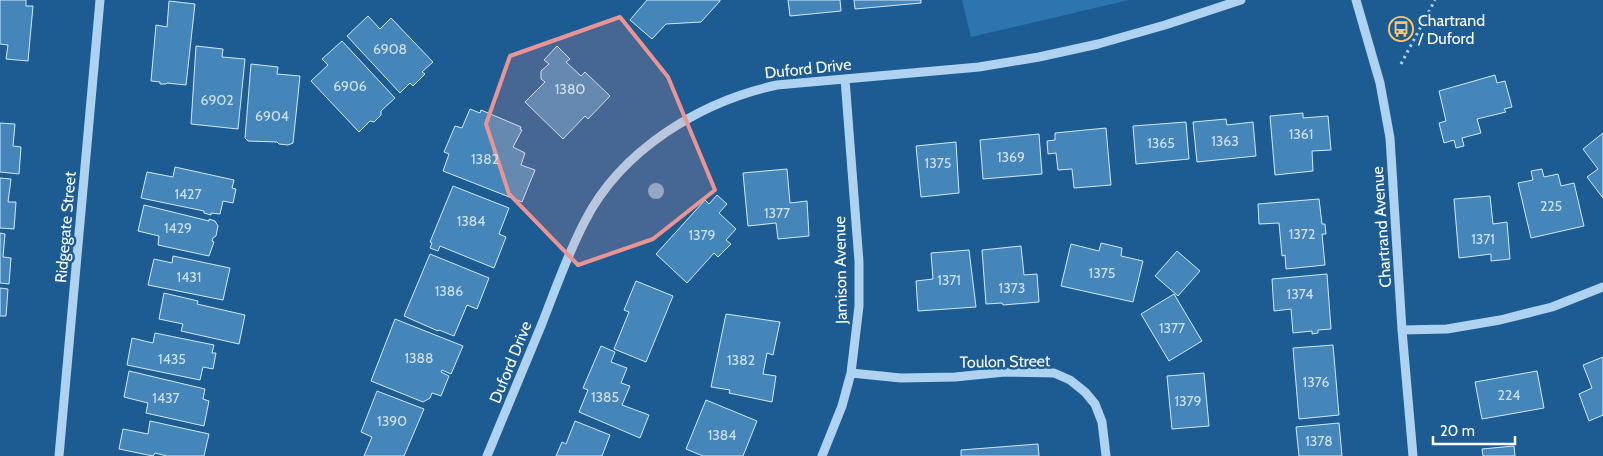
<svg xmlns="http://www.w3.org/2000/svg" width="1603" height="456" font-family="Cabin,sans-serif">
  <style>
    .green { fill: #2d75af }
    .building { fill: #4586ba; stroke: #d4e9fa }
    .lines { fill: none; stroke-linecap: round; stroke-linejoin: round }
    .path { stroke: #aed2ef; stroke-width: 3; stroke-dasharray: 2.5 4; stroke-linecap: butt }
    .minor { stroke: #aed2ef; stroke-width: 9 }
    .tree { fill: #82aacc }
    .marked { fill: #ea9494; fill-opacity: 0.2; stroke: #ea9494; stroke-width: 4; stroke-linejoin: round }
    .labels { text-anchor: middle; stroke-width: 5; stroke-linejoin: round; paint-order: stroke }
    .number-label { font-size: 14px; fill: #d0e1ee }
    .poi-label { font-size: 16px; fill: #fff; stroke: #1d5c93; text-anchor: start }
    .street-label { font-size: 16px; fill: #fff; stroke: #1d5c93 }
  </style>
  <rect width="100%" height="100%" fill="#1d5c93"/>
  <path class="green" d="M962,0h167l-158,37z"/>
  <path class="building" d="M0,0h26v6h7l-5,55 -22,-2 2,-14 -8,-1z
    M647,0h73v1l-19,21 -35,2 -14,15 -22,-19z
    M788,0h52l1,11 -51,5z
    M854,0h67v3l-66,6z
    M169,1l26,3 -9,81 -19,-2 -1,1h-6v-2l-9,-1 5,-56 11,2z
    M368,16l12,13 11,-11 42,44 -11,10 3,2 -12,12 -3,-3 -10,10 -53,-57z
    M342,41l53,57 -14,13v4l-7,7 -4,-1 -11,11 -48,-51 17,-16 -6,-6z
    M196,46l27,3 -1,8 23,2 -7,70 -47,-5z
    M557,46l13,13 -4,3 15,14 4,-4 25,24 -22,23 -3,-3 -22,23 -38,-37 20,-20 -4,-3v-8l8,-7 -5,-4z
    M251,64l27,3 -1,7 23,2 -7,67 -5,2 -9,-1 -2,-2 -29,-1 -3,-3z
    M1495,75l2,8 8,-2 7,26 -8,2 2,3 -29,7 4,14 -19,5 2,8 -8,2 -2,-8 -10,3 -5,-20 7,-2 -7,-30z
    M470,109l10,4 1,-3 40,17 -1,2 2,1 -9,17 12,6 -4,12 14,5 -13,32 -79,-31 6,-17 -5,-2 11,-26 7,2z
    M1303,113v5l25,-2 3,34 -19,1 1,20 -38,4 -5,-59z
    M1226,119l1,6 26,-3 3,34 -59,6 -4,-40z
    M1186,122l3,37 -53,5 -3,-38z
    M0,123l15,1 -2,22 8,1 -2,27 -19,-2z
    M1106,128l5,57 -37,3 -2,-19 -14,1 -2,-17 -8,1 -1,-13 8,-1v-7z
    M1603,133v65l-16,-21 11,-8 -15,-20z
    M1039,134l3,40 -59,5 -3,-39z
    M956,142l3,51 -38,4 -5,-51z
    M175,167l59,13 -2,8 4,1 -3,14 -10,-2 -3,13 -9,-1v2l-7,-2v-2l-63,-13 6,-26 26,5z
    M787,169l3,34 17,-2 2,35 -31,3 -2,-16 -28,3 -5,-53z
    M1542,169l2,8 14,-3 3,12 13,-3 10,43 -53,12 -13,-55 15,-3 -2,-9z
    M0,178l11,1 -3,23h8l-2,27 -14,-1z
    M453,186l56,22 -10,26 7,3 -12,31 -54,-22 -2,5 -8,-3 2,-5 -2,-1z
    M717,195l10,9 -8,9 17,16 -10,11 5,4 -13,13 -4,-4 -27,30 -31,-29 49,-54 4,4z
    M1490,196l3,28 14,-2 3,37 -19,2v-7l-32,4 -5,-59z
    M1319,199l3,25h3l1,10h-4l3,31 -39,4 -1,-14 -3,1 -3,-33 -20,1 -1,-20z
    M144,205l65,16v-2l6,2 3,5 -2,10 -3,2 -1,3 2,1 -5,14 -51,-11 1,-9 -21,-5z
    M0,233l5,1 -2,23 8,1 -2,26 -9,-1z
    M1101,243l21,5 -1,8 22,5 -10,41 -72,-16 10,-42 28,7z
    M1021,246l3,29 13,-1 2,28 -36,3 -1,-2 -16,1 -4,-54z
    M969,250l7,57 -58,4 -2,-30 17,-2 -2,-26z
    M1177,251l23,20 -22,25 -23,-20z
    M430,254l59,24 -12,31 -10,-4 -13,31 -15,-6 -1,1 -34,-15z
    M173,256l57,12 -7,32 -75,-15 6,-26 18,4z
    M1327,274l4,55 -13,1v3l-6,1v-3l-19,2 -2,-24 -17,2 -2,-32z
    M636,281l37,15 -27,66 -32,-13 15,-37 -5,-2z
    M0,288l8,1 -2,27h-6z
    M164,293l34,8 -1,3 48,11 -6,29 -58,-13 2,-7 -24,-5z
    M1174,294l28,47 -33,20 -28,-47z
    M726,314l54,8 -7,33 -6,-2 -4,21 13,2 -4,26 -43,-9 1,-3 -19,-3z
    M395,319l68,27 -12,28 -9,-4 -1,2 8,4 -8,20 -9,-3 -2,5 -7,4 -52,-21z
    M155,333l59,12 -2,8h4l-3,16 -10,-2 -3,13 -73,-15 5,-27 21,5z
    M1333,345l6,70 -40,4 -6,-71z
    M601,346l14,6 -4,10 16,6 -6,15 9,3 -8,19 27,10 -9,23 -61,-26 9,-22 -5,-2z
    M1603,357v58l-14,6 -10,-27 13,-6 -9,-23z
    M129,371l76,18 -2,10 6,2 -5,25 -58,-13 2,-10 -24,-6z
    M1537,371l7,37 -62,11 -7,-37z
    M1204,373l5,53 -37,3 -5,-53z
    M377,391l47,18 -20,47h-40l8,-19 -11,-5z
    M706,400l51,21 -14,35h-40l-17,-7z
    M150,421l59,13 -5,22h-37l-12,-3 -2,3 -34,-7 4,-20 25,5z
    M575,421l35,14 -8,21h-46l6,-14 4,2z
    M1339,423l3,33h-43l-3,-29z
    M1038,444l1,12h-78v-6z
    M1514,446l1,10h-32l-1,-7z"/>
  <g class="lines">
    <path class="path" d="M1401,64l34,-64"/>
    <path class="minor" d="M1356,0l24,83 10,55 12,192 11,126
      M1402,330l45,-1 53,-9 52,-13 51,-20
      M851,373l50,5 54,-1 50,-5 49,1 16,7 15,12 10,12 7,18 4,34
      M59,456l41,-456
      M487,456c18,-43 36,-87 54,-130 14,-35 26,-71 44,-105 36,-71 116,-120 192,-136l202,-18 60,-10 59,-13 67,-19 76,-25
      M822,456l20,-50 9,-33 8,-67v-44l-14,-183"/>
  </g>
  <circle class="tree" cx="656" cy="191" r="8"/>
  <path class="marked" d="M620,17l48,60 47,113 -62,49 -75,26 -69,-71 -23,-70 24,-68z"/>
  <defs>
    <symbol id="bus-ring" viewBox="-11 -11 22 22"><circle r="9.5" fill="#1d5c93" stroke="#fec56c" stroke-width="1.5"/><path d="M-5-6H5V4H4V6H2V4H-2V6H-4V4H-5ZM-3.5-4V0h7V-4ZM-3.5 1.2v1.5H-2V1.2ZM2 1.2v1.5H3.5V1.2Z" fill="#fec56c"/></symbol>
  </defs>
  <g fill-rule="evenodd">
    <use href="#bus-ring" x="1387" y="15" width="28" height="28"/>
  </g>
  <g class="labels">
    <g class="number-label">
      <text x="390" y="54">6908</text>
      <text x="350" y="91">6906</text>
      <text x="570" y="94">1380</text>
      <text x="217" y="105">6902</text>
      <text x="272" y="121">6904</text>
      <text x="1301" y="139">1361</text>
      <text x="1225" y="146">1363</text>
      <text x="1161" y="148">1365</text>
      <text x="1011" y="162">1369</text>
      <text x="485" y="164">1382</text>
      <text x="938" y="168">1375</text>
      <text x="188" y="199">1427</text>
      <text x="1551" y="211">225</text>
      <text x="777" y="218">1377</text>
      <text x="471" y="226">1384</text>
      <text x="178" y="233">1429</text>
      <text x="1302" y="239">1372</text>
      <text x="702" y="240">1379</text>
      <text x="1483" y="244">1371</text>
      <text x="1102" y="278">1375</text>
      <text x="189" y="282">1431</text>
      <text x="949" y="285">1371</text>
      <text x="1012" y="293">1373</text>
      <text x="449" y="296">1386</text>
      <text x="1300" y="299">1374</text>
      <text x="1172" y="333">1377</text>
      <text x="419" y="363">1388</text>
      <text x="172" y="364">1435</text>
      <text x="741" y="365">1382</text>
      <text x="1316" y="387">1376</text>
      <text x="1509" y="400">224</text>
      <text x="605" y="402">1385</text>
      <text x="166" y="403">1437</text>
      <text x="1188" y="406">1379</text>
      <text x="392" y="426">1390</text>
      <text x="722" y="440">1384</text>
      <text x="1319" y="446">1378</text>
    </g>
    <g class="poi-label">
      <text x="1418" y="26">Chartrand<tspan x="1418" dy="18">/ Duford</tspan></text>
    </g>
    <g class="street-label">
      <text transform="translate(808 68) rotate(-6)" y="6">Duford Drive</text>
      <text transform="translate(65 227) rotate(-85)" y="6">Ridgegate Street</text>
      <text transform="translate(1381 227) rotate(-94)" y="6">Chartrand Avenue</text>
      <text transform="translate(840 270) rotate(-91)" y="6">Jamison Avenue</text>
      <text transform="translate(1005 361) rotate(-1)" y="6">Toulon Street</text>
      <text transform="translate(510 362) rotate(-68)" y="6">Duford Drive</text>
    </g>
  </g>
  <path d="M1433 436v8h82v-8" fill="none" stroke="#ffffff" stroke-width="2.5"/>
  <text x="1440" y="436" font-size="15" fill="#ffffff" stroke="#1d5c93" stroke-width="4" paint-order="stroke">20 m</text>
</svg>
